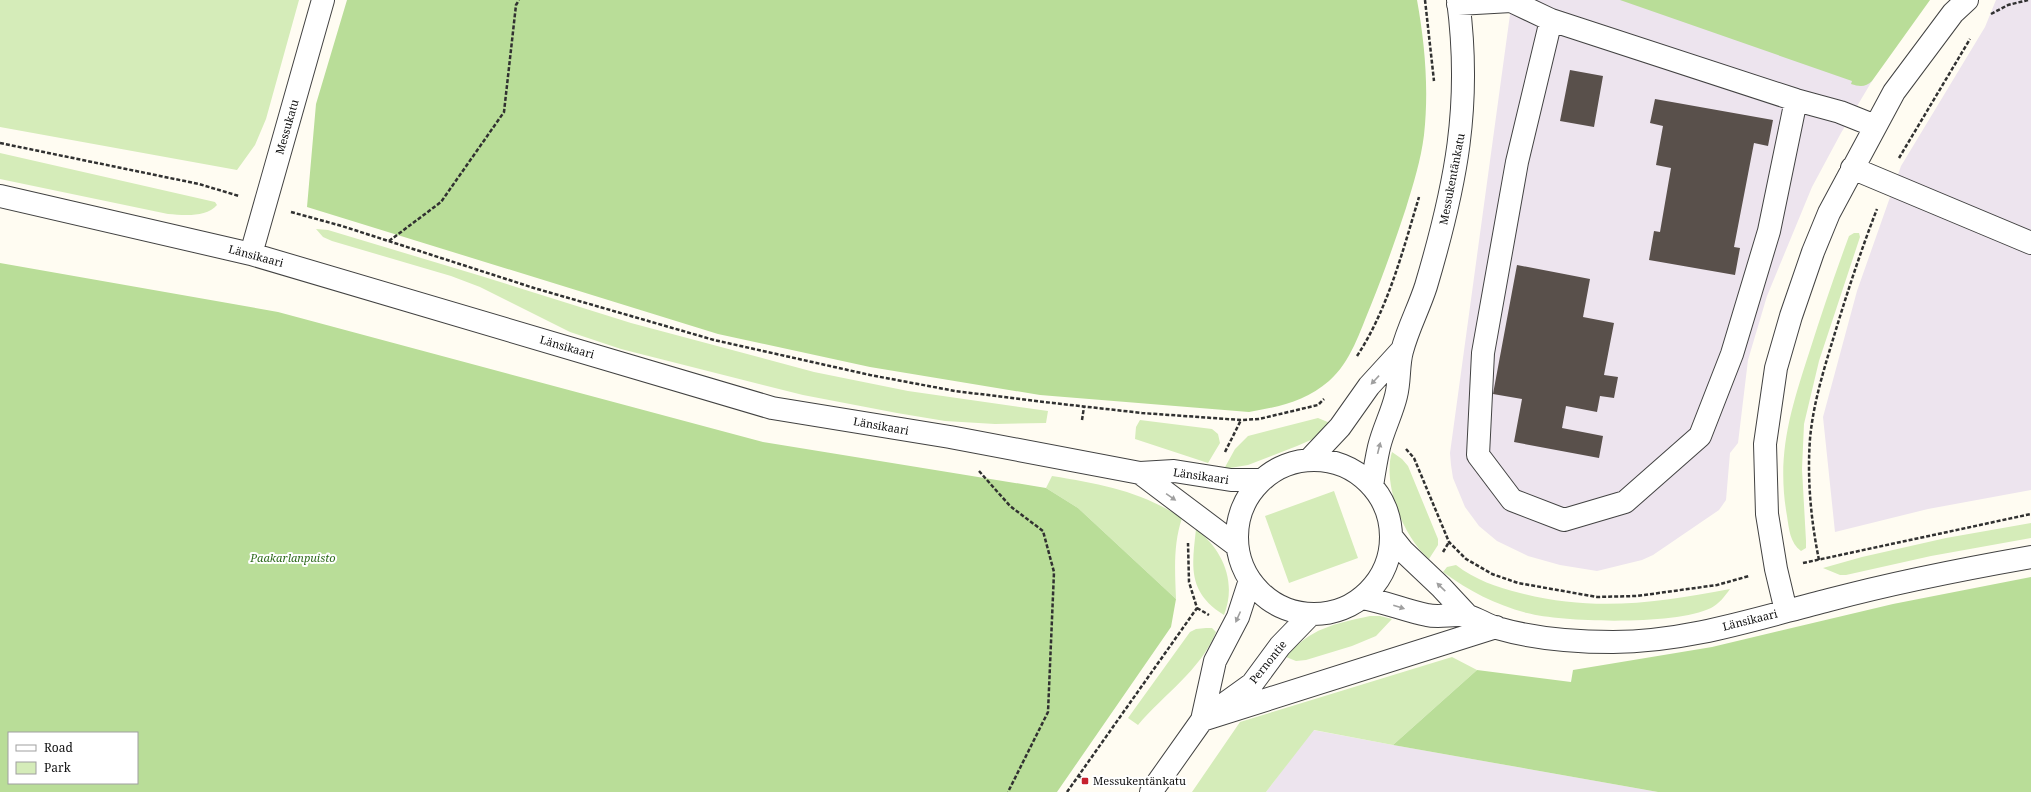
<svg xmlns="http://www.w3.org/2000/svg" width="2031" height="792" font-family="'Noto Serif',serif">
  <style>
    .industrial { fill: #ede4ee }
    .green { fill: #d5ecb9 }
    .forest { fill: #b9dd98; fill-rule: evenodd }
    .building { fill: #59504b }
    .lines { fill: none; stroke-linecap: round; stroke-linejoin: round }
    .minor-casing { stroke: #424242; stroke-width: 24 }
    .path { stroke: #313131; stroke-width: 2.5; stroke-dasharray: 4 2; stroke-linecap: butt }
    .minor { stroke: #fff; stroke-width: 22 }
    .oneway { fill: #9f9f9f }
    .poi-dot { fill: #c6212d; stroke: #fff; stroke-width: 1.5 }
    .labels { text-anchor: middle; stroke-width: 4; stroke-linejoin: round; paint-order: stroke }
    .street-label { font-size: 11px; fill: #0f0f0f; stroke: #fff }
    .park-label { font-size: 11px; font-style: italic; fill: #2e6b1c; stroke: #fff }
    .poi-label { font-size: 11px; fill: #0f0f0f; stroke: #fff; text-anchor: start }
  </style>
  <rect width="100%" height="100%" fill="#fffcf2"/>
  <path class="industrial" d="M1512,0h279l81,81 -31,52 -29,54 -45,109 -19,64 -10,83 -8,10 -4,47 -7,10 -66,45 -11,5 -45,11 -37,-6 -32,-9 -31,-15 -18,-15 -14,-19 -12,-29 -2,-13 -1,-12z
    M1996,0h35v490l-103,19 -93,23 -12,-115 34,-126 44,-125 84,-139z
    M1313,730l80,15 265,47h-392z"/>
  <path class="green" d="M0,0h299l-33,119 -11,26 -18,25 -237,-43z
    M0,153l215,49 2,3c-11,13 -34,10 -49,9l-168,-35z
    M316,229l12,1 153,46 150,47 183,49 94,19 140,20 -2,12 -51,1 -50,-3 -48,-8 -94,-18 -182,-46 -51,-17 -90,-45 -29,-11 -119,-35 -9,-4z
    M1854,233h5l1,4 -41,124 -15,63 -2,45 4,72v7l-5,3c-11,-8 -12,-22 -14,-35 -11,-62 4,-107 23,-166 12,-38 25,-76 39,-114z
    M1318,418l12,5 -17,16 -16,7 -49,19 -24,4 11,-20 13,-13z
    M1140,420l72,9 6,5 2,9 -12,20 -73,-24 1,-12z
    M1392,452l10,7 6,7 30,73v6l-9,14c-25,-21 -47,-75 -37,-107z
    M1052,476c49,8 88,15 130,42 -9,27 -7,53 -6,81l-98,-91 -32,-20z
    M1334,491l24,67 -69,25 -24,-67z
    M2031,523v15l-100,18 -85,19h-6l-17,-7 39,-11 84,-19z
    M1196,529c27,21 41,53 28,86 -37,-23 -32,-49 -28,-86z
    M1456,565c19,15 41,22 64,28 74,19 137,10 210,-4 -5,7 -11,15 -19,19 -34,17 -146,15 -184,5 -31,-8 -58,-22 -84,-41l4,-5z
    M1370,616h10l12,3 -16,17 -24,10 -46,14 -10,1 -10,-4c24,-29 48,-33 84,-41z
    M1206,628h6l4,4c-16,39 -52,62 -78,93l-10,-7 62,-86 6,-3z
    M1452,657l25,13 -84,75 -79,-15 -48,62h-74l48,-70z"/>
  <path class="forest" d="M347,0h1070c8,44 12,90 7,135 -3,25 -11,50 -18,73 -11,33 -22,65 -35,97 -11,26 -20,57 -42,76 -23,20 -50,26 -80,31l-209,-17 -170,-28 -152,-33 -411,-127 9,-103z
    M1620,0h310l-58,81c-6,6 -12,6 -21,3l1,-3z
    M0,263l278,49 485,130 283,46 32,20 98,91 -5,28 -114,165h-1057zM9,733h128v50h-128z
    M2031,577v215h-373l-265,-47 84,-75 94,12 2,-12 139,-23 181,-43z"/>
  <path class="building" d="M1570,70l33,6 -9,51 -34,-6z
    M1655,99l118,21 -5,26 -14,-3 -20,104 6,1 -5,27 -86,-15 5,-29 6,1 11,-64 -15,-3 7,-39 -13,-3z
    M1517,265l73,14 -7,38 31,6 -10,52 14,2 -4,21 -14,-2 -3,16 -31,-6 -4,22 41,8 -4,22 -85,-16 8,-43 -29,-5z"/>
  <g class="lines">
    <defs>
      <path id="minor" d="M1458,4l53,-3 40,19 245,80 44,12 35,14
        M1551,20l-34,142 -34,191 -5,102 34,45 52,20 61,-18 75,-66 32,-82 37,-123 27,-131
        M1852,168l179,75
        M0,196l251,58 521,154 178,29 190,36 34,-2 57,9h30
        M251,254l72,-254
        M1237 537a77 77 0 1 1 154 0a77 77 0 1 1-154 0Z
        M1309,460l31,-33 29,-41 32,-35
        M1140,473l97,73
        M1372,486c2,-13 4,-26 7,-39 4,-17 13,-34 17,-51 4,-15 2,-31 6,-45 6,-23 17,-43 24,-65 30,-101 46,-181 32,-286
        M1391,536l12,15 38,36 27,29
        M1361,598c23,3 44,13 66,17 13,3 29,-2 41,1 10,3 19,9 29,12 38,11 77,14 116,14 74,0 145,-24 216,-42 67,-18 134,-31 202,-43
        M1786,611l-10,-42 -9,-55 -2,-70 11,-76 15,-52 22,-64 16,-39 65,-121 59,-79 14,-13
        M1202,720l294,-93
        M1202,720l13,-59 23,-44 12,-37
        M1151,792l51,-72 50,-36 28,-38 31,-32"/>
    </defs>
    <use href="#minor" class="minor-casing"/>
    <path class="path" d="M1425,0l9,81
      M1991,14l17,-9 20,-5
      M0,143l199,41 40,12
      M1899,158l71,-119
      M291,212l51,14 192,62 180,52 156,35 85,16 98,12 89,10 99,7 18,-1 59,-14 6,-6
      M389,241l52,-39 63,-90 12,-107 3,-5
      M1357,356c31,-47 46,-106 62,-159
      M1082,420l2,-13
      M1406,449l8,9 35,84 17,17 26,15 26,9 79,14 40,-1 80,-11 32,-9
      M1225,452l16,-32
      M979,471l31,35 33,25 11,41 -6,140 -40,80
      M1443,552l6,-10
      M1819,560c-8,-39 -12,-81 -9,-121 3,-35 14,-70 24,-103 13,-43 27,-86 43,-127
      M1803,563l228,-49
      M1197,608l12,7
      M1079,776l6,5
      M1067,792l130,-184 -8,-26 -1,-39"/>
    <use href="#minor" class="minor"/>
  </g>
  <defs><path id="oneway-solid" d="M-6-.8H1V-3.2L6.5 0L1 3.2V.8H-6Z"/></defs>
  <g class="oneway">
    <use href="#oneway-solid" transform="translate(1375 380) rotate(133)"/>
    <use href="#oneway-solid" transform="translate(1379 448) rotate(-76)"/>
    <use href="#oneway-solid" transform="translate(1171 497) rotate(35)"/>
    <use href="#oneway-solid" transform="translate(1441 587) rotate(-136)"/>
    <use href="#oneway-solid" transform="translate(1399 607) rotate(17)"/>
    <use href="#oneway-solid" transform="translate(1238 617) rotate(114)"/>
  </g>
  <rect class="poi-dot" x="1081" y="777" width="8" height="8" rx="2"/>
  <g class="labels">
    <g class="street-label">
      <text transform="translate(287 127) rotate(-74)" y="4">Messukatu</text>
      <text transform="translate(1452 179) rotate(-79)" y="4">Messukentänkatu</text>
      <text transform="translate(256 256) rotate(15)" y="4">Länsikaari</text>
      <text transform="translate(567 347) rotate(16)" y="4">Länsikaari</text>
      <text transform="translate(881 426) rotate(10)" y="4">Länsikaari</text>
      <text transform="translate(1201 476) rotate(8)" y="4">Länsikaari</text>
      <text transform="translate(1750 620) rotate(-14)" y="4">Länsikaari</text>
      <text transform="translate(1268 662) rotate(-51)" y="4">Pernontie</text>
    </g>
    <g class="park-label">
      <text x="293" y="562">Paakarlanpuisto</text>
    </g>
    <g class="poi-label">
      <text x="1093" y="785">Messukentänkatu</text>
    </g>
  </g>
  <rect x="8" y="732" width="130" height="52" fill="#ffffff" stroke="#9f9f9f"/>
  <rect x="16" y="745" width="20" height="6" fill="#ffffff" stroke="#9f9f9f"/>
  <text x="44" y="752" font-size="12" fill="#0f0f0f">Road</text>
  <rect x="16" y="762" width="20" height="12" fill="#d5ecb9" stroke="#9f9f9f"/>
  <text x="44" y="772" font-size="12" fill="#0f0f0f">Park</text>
</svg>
